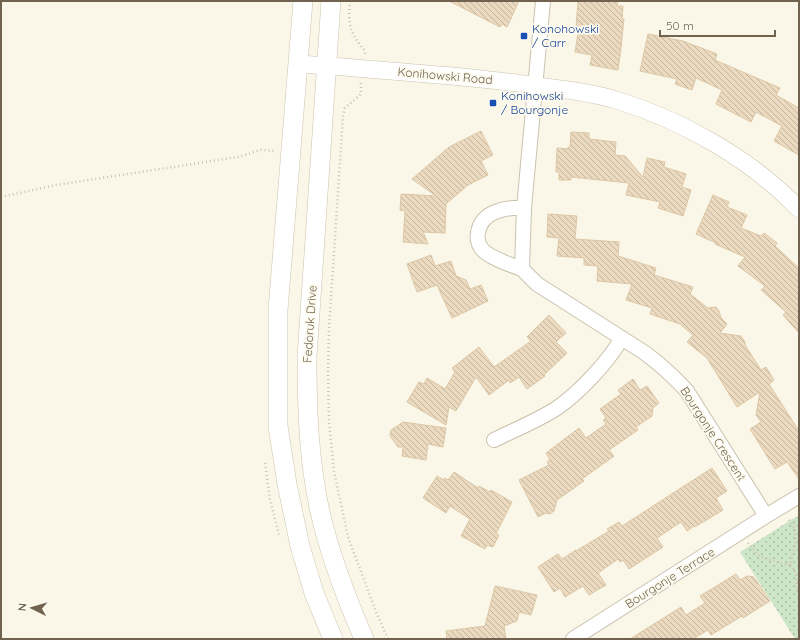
<svg xmlns="http://www.w3.org/2000/svg" width="800" height="640" font-family="Quicksand,sans-serif">
  <style>
    .park { fill: url(#park-dots) }
    .building { fill: url(#building-back-hatch); stroke: #ddc7a5 }
    .lines { fill: none; stroke-linecap: round; stroke-linejoin: round }
    .minor-casing { stroke: #cbc2af; stroke-width: 16 }
    .tertiary-casing { stroke: #cbc2af; stroke-width: 18 }
    .secondary-casing { stroke: #cdc2ad; stroke-width: 20 }
    .path { stroke: #d1c0a6; stroke-width: 2.5; stroke-dasharray: 1 3; stroke-linecap: butt }
    .minor { stroke: #fff; stroke-width: 14 }
    .tertiary { stroke: #fff; stroke-width: 17 }
    .secondary { stroke: #fff; stroke-width: 19 }
    .transit-dot { fill: #1a4fb4; stroke: #fdfaee; stroke-width: 1.5 }
    .labels { text-anchor: middle; stroke-width: 3.5; stroke-linejoin: round; paint-order: stroke }
    .transit-label { font-size: 12px; fill: #164399; stroke: #fdfaee; text-anchor: start }
    .street-label { font-size: 12px; fill: #71634f; stroke: #fdfaee }
  </style>
  <defs>
    <pattern id="park-dots" width="8" height="8" patternUnits="userSpaceOnUse"><rect width="8" height="8" fill="#cde6c8"/><path d="M2 2h.1M6 6h.1" fill="none" stroke="#abbea5" stroke-width="1.8" stroke-linecap="round"/></pattern>
    <pattern id="building-back-hatch" width="6" height="6" patternUnits="userSpaceOnUse"><rect width="6" height="6" fill="#ebdac0"/><path d="M-1 5l2 2M0 0l6 6M5-1l2 2" fill="none" stroke="#c3b49e"/></pattern>
  </defs>
  <rect width="100%" height="100%" fill="#faf7e8"/>
  <path class="park" d="M799,515v124h-4l-55,-87z"/>
  <path class="building" d="M449,1h70l-12,26 -5,-3 -2,3z
    M578,1h40l-1,5h6l-1,13h2l-3,29 -3,22 -28,-5 2,-10 -17,-3 4,-25h-3z
    M648,34l35,7 34,13 -2,6 65,28 -4,7 23,13v47l-25,-14 8,-15 -26,-14 -5,10 -35,-18 6,-14 -26,-12 -4,12 -17,-6 2,-5 -37,-8z
    M481,131l12,24 -12,6 7,14 -20,10 -22,19 -1,29 -22,-1 5,12 -25,-2 2,-31 -5,-1 1,-16 35,2 -24,-17 37,-32z
    M571,132l18,1v6l27,3 -1,13 10,1 18,21 4,-19 18,4 -1,5 22,7 -4,13 9,3 -8,26 -25,-8 2,-6 -34,-7 3,-12 -58,-6v3h-12v-8h-3l1,-24 11,1v-2h2z
    M713,195l16,7 -2,5 20,8 -6,13 20,8 3,-3 13,10 -2,3 24,22v65l-16,-18 3,-3 -25,-22 4,-4 -27,-20 7,-9 -30,-13 1,-1 -20,-9z
    M548,214l29,2 -2,23 44,3 -1,14 38,12 -2,7 39,12 -3,7 18,14 8,-1 3,4 2,7 6,6 -7,9 21,3 4,6v3l16,25 5,-3 8,13 -5,4 30,47v48l-12,-17 -12,7 -25,-40 11,-7 -5,-7 4,-23 -23,15 -30,-49 -20,-16 6,-7 -13,-11 -30,-10 2,-6 -26,-8 6,-16 -35,-3 1,-15 -14,-1v-7l-27,-2 2,-18 -12,-1z
    M431,255l4,11 16,-5 5,15 10,4 4,9 11,-4 7,16 -36,17 -15,-33 -20,7 -10,-28z
    M549,315l17,18 -10,9 11,11 -23,22 1,1 -18,13 -8,-12 -9,6 -1,-3 -20,15 -13,-18 -20,34 -7,-4 -3,18 -39,-23 12,-20 5,2 3,-6 18,11 10,-17 -3,-4 27,-21 15,20 37,-26 -4,-4z
    M633,379l7,11 7,-4 12,17 -6,5 -1,8 -16,11 2,3 -29,20 5,6 -32,23 2,2 -27,19 -3,11 -4,3 -4,-1 -8,4 -19,-37 30,-15 -2,-3 3,-2 -4,-7 33,-25 7,10 20,-14 -3,-4 3,-2 -6,-9 21,-15 -3,-4z
    M403,422l43,6 -3,19 -15,-3 -2,16 -24,-4 1,-9h-5l-8,-11 1,-6z
    M712,468l15,23 -11,7 7,12 -28,17 -1,-1 -7,5 -6,-9 -24,16 6,9 -34,22 -6,-9 -3,2 -2,-3 -20,14 8,12 -17,10 -6,-9 -18,11 -5,-9 -6,4 -16,-25 20,-13 4,5 14,-9v1l33,-20 -2,-2 12,-7 3,4z
    M454,472l24,16 1,-2 11,6 1,-2 21,12 -16,32 3,1 -6,12 -6,-2 -2,4 -24,-13 9,-17 -20,-13 -4,7 -23,-15 14,-22 7,4 1,-2 3,2z
    M736,574l4,6 7,-4 7,1 16,24 -27,17 -1,-2 -31,19 -3,-5 -15,9h-63l51,-32 5,8 19,-12 -5,-7z
    M495,586l42,9 -6,20 -12,-3 -2,9 -13,5 2,13h-59l-1,-8 39,-5z"/>
  <g class="lines">
    <defs>
      <path id="minor" d="M543,1l-19,207 -2,61 15,15 108,69c15,11 29,24 42,38l79,125 33,-20
        M522,269c-11,-4 -35,-12 -41,-21 -3,-4 -4,-11 -3,-15 3,-22 28,-26 46,-25
        M494,440c20,-10 45,-20 63,-32 23,-16 51,-46 65,-70
        M573,639l193,-123"/>
      <path id="tertiary" d="M298,64c51,3 102,8 154,12 31,3 62,6 93,11 24,3 48,6 71,13 66,20 135,59 183,109"/>
      <path id="secondary" d="M303,1l-25,309v116l9,58 13,62 14,47 19,46
        M331,1l-24,356c0,56 2,113 16,167 10,39 25,78 41,115"/>
    </defs>
    <use href="#minor" class="minor-casing"/>
    <use href="#tertiary" class="tertiary-casing"/>
    <use href="#secondary" class="secondary-casing"/>
    <path class="path" d="M350,1c-2,23 -1,31 15,50v3
      M361,83v11l-16,14 -2,8 -14,212 -1,44 1,50 5,49 14,66 28,75 12,27
      M1,197l55,-12 182,-28 23,-7 13,1
      M265,463l5,36 9,36
      M748,543l11,13 24,8 7,1 6,-24 -1,-12 -7,-11
      M790,565l6,8 1,16 2,7"/>
    <use href="#minor" class="minor"/>
    <use href="#tertiary" class="tertiary"/>
    <use href="#secondary" class="secondary"/>
  </g>
  <g class="transit-dot">
    <rect x="520" y="32" width="8" height="8" rx="2"/>
    <rect x="489" y="99" width="8" height="8" rx="2"/>
  </g>
  <g class="labels">
    <g class="transit-label">
      <text x="532" y="33">Konohowski<tspan x="532" dy="14">/ Carr</tspan></text>
      <text x="501" y="100">Konihowski<tspan x="501" dy="14">/ Bourgonje</tspan></text>
    </g>
    <g class="street-label">
      <text transform="translate(445 76) rotate(5)" y="4">Konihowski Road</text>
      <text transform="translate(310 324) rotate(-86)" y="4">Fedoruk Drive</text>
      <text transform="translate(713 434) rotate(57)" y="4">Bourgonje Crescent</text>
      <text transform="translate(670 578) rotate(-32)" y="4">Bourgonje Terrace</text>
    </g>
  </g>
  <rect width="800" height="640" fill="none" stroke="#71634f" stroke-width="4"/>
  <g transform="translate(32 608) rotate(275)" stroke="#fdfaee" stroke-width="3" paint-order="stroke">
  <path d="M0-3L7 15L0 10L-7 15Z" fill="#71634f"/>
  <text y="-6" font-size="11" font-weight="bold" text-anchor="middle" fill="#71634f">N</text>
  </g>
  <path d="M660 30v6h115v-6" fill="none" stroke="#71634f" stroke-width="2"/>
  <text x="666" y="30" font-size="12" fill="#71634f" stroke="#fdfaee" stroke-width="3" paint-order="stroke">50 m</text>
</svg>
